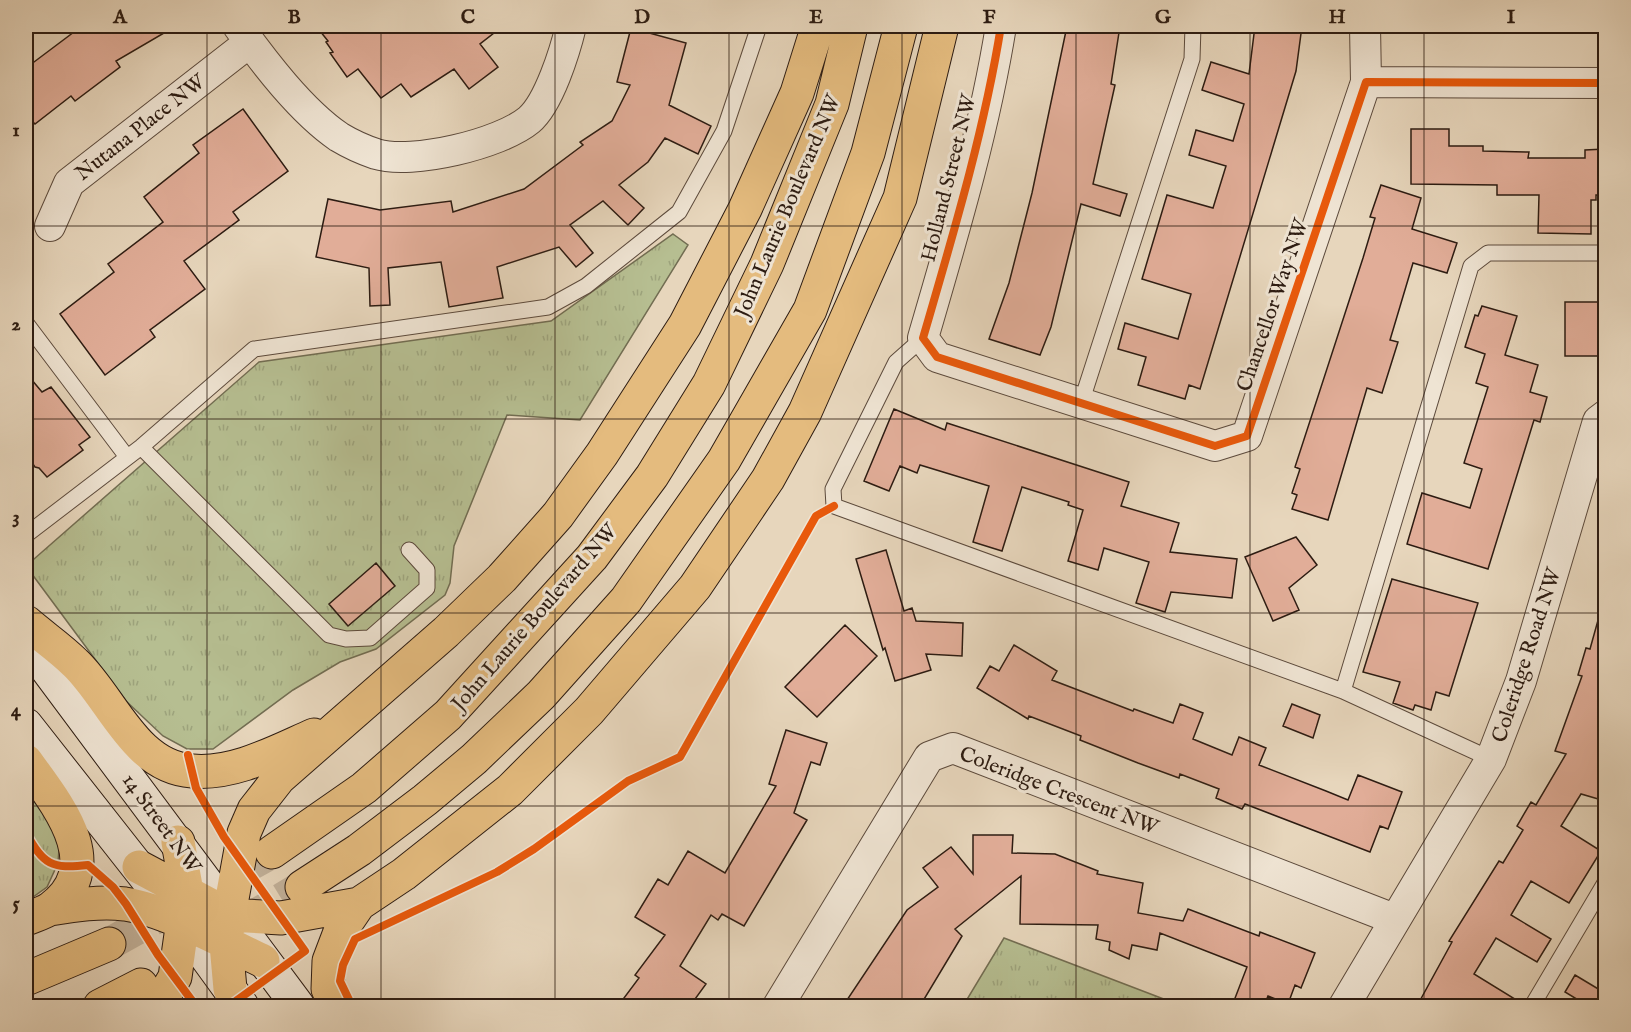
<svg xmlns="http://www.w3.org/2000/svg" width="1631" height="1032" font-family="'IM FELL English',serif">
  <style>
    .park { fill: url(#park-tufts); stroke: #726d52; stroke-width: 1.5 }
    .building { fill: #e1ad98; stroke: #2d1c12; stroke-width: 1.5 }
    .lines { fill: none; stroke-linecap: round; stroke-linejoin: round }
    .primary-tunnel { stroke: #c2b19a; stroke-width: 33; stroke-dasharray: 33 16; stroke-linecap: butt }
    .service-casing { stroke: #5c4a3c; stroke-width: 17 }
    .minor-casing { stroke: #5c4a3c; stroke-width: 32 }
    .secondary-casing { stroke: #2d1c12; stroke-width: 35 }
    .primary-casing { stroke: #2d1c12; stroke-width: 35 }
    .service { stroke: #efe4d3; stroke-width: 15 }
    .minor { stroke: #efe4d3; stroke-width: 30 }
    .secondary { stroke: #efe4d3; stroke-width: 33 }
    .primary { stroke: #e4bb7e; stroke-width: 33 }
    .cycleway-casing { stroke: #efe4d3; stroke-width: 11 }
    .cycleway { stroke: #e8590c; stroke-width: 8 }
    .grid { fill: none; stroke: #2d1c12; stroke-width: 1.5; stroke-opacity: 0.55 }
    .labels { text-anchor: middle; stroke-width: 6; stroke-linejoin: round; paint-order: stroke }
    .street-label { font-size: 21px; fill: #2d1c12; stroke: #efe4d3 }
    .neatline { fill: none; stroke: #2d1c12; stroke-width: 2 }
    .grid-label { font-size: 20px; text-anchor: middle; font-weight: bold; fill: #2d1c12 }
  </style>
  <defs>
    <pattern id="park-tufts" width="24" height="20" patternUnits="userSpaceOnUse" patternTransform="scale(1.5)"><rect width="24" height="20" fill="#b6be91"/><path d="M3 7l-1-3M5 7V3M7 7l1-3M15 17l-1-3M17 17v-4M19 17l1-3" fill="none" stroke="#9da37c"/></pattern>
  </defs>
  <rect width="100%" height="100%" fill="#e7d6bc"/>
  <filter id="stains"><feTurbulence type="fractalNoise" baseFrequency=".00333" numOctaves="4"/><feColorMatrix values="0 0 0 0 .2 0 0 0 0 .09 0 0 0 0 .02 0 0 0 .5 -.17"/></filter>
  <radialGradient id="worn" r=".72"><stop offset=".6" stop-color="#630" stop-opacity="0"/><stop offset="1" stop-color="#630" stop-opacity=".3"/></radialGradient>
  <path class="park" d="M673,234l15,11 -108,175 -73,-5 -53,131 -4,37 -5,12 -69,54 -36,13 -47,28 -80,59h-26l-24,-13 -37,-35 -100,-135 233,-204 292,-41z
    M26,782l34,52 -2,29 -11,24 -21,15z
    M1004,938l178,68h-219z"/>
  <path class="building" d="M82,26h94l-60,35 4,6 -45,34 -4,-5 -36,28 -2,-2 -7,6v-60z
    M316,26h187l-23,18 18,23 -29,22 -15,-20 -43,28 -10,-13 -20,14 -23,-29 -11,8 -17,-24 3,-1 -7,-10 2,-1z
    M1067,26h53l-9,58 4,1 -22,99 34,10 -7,22 -39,-12 -30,123 -11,28 -51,-16 20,-56 23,-90z
    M1255,26h47l-6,45 -96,318 -11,-4 -4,14 -47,-14 8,-28 -28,-8 7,-26 53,16 13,-45 -49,-15 25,-84 46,13 13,-42 -37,-11 7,-25 37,11 11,-37 -42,-14 9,-28 38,12z
    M631,28l55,15 -17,62 42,21 -13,28 -33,-16 -17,24 -29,23 25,23 -16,17 -25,-24 -33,24 23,28 -17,14 -17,-20 -62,20 6,31 -54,9 -8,-45 -53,6 2,37 -20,1 -1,-38 -53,-11 12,-58 52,11 71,-9 2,11 71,-23 59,-44 -3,-3 32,-21 18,-36 -13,-3z
    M243,109l45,62 -55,41 6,8 -55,41 21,28 -55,41 5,7 -50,38 -45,-61 54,-42 -6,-8 55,-42 -19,-25 55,-44 -6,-8z
    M1411,129h38v17h34v5l46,1 -1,6h57v-8l20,-1v46h-9v5h-5v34l-53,-1 1,-38h-42v-10l-86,-1z
    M1381,185l40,13 -9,31 45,14 -10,30 -34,-10 -23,77 8,2 -16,51 -15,-5 -39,132 -36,-11 5,-14 -5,-2 8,-24 -5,-2 68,-209 12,-40 -5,-1z
    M1565,302h40v54h-40z
    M1482,306l35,10 -12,39 33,10 -8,27 17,5 -7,25 -6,-2 -46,149 -81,-25 15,-51 48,15 12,-39 -18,-6 24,-76 -12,-4 9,-29 -20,-7 10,-32 3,1z
    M26,373l16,19 9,-5 39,50 -11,8 4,5 -36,27 -8,-9 -4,-1 -9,-13z
    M894,409l51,21 2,-7 182,59 -8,24 58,17 -9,29 67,7 -5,39 -61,-6 -6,20 -29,-9 13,-41 -45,-14 -6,22 -30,-9 15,-51 -15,-5 1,-3 -47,-15 -20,64 -29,-9 16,-56 -69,-21 -3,8 -17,-7 -11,25 -25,-10z
    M1296,537l21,28 -28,23 10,22 -26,11 -28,-64z
    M886,550l18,61 8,-3 4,13 47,2 -1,33 -36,-2 5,16 -36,11 -10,-33 -2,2 -27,-91z
    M376,563l19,23 -47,40 -19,-22z
    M1392,579l86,24 -29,93 -13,-4 -5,18 -16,-5 -2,5 -20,-7 7,-21 -37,-10z
    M1600,613l5,1v187l-24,-7 -20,32 40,25 -32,52 -38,-22 -20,34 40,24 -14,23 -41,-24 -22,36 49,30 -1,2h-105l35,-64 -3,-1 50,-80 4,2 20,-33 -6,-4 14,-24 5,3 30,-51 -11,-3 27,-75 -4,-1 8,-27 4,1z
    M845,625l32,31 -60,61 -32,-30z
    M1014,645l43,26 -5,9 81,31 1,-2 39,14 7,-19 23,9 -10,26 39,16 7,-18 27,11 -7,17 67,26 22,9 10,-25 44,17 -14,37 -8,-3 -10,26 -125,-48 -3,5 -26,-11 3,-9 -39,-15 -1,4 -41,-15 -58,-23 1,-4 -52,-20 -1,3 -51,-31 13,-22 9,5z
    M1292,704l28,11 -7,23 -30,-12z
    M786,730l41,13 -7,22 -9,-3 -17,51 13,7 -63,106 -22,-12 -4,6 -7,-5 -31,51 26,18 -16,22h-72l21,-28 -4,-3 30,-40 -30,-18 23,-38 10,6 20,-34 37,22 51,-87 -7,-2z
    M973,835h40l-1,18 43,1 43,17 -1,3 46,9 -5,30 45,8 5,-12 71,27 1,-4 55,21 -14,35 -6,-3 -7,19 -20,-8 -4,10h-32l15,-39 -87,-34 -3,17 -25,-5 -3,14 -20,-9 1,-8 -14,-3 2,-14 -78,-1 1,-48 -66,53 7,7 -42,70h-77l64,-96 31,-23 -15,-19 28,-21 22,27z
    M1575,975l30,18v13h-17l-23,-14z"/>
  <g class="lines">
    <path class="primary-tunnel" d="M240,925l62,-38
      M109,944l163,-92"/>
    <defs>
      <path id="service" d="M26,323l101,134
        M923,338l-27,24 -63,127 1,17 509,185 148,68
        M1081,403l111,-344 1,-33
        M141,447l188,188 17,4 24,-1 57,-50v-18l-18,-20
        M26,535l115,-88 113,-98 294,-42 38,-21 93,-74 45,-81 35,-105
        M1343,691l128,-425 17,-13h118
        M1532,1006l74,-125"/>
      <path id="minor" d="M238,26c26,36 63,85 101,111 10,6 25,13 37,17 36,11 124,-10 153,-34 20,-17 36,-69 42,-94
        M1001,26c-17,106 -48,209 -78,312l14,19 278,89 32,-10 119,-354 240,1
        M1365,26l1,56
        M50,226l19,-43 181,-141
        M778,1006l151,-249 24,-9 441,171
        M1344,1006l147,-247 30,-78 77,-260 8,-6"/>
      <path id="secondary" d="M26,641l272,365
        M26,725l155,197 61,84"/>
      <path id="primary" d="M26,622c16,14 34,26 49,41 37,35 59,104 117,108 42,4 85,-20 122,-36
        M26,761c30,42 83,104 25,147 -7,5 -18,8 -25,11
        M272,852l92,-64 84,-73 144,-158 60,-81 57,-92 58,-120 65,-160 19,-78
        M139,867l90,48 52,3 78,-14
        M302,887l57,-37 66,-50 49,-41 67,-64 85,-95 98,-140 86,-150 58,-157 33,-127
        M50,909c25,-4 50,-8 75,-5 41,6 100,39 138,57
        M26,979l83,-35
        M230,989l-4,-45 3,-29 15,-82 10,-23 25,-32 167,-146 56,-54 56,-63 44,-61 83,-129 60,-116 52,-116 21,-67
        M100,1006l41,-21
        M158,1006l17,-29 12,-85 -9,-50
        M336,1006l-8,-17 1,-28 11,-29 19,-28 45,-30 106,-84 79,-79 106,-124 73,-108 37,-67 95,-214 42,-172"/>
    </defs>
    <use href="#service" class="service-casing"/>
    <use href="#minor" class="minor-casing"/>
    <use href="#secondary" class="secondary-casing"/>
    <use href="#primary" class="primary-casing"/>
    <use href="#service" class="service"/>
    <use href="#minor" class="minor"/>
    <use href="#secondary" class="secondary"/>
    <use href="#primary" class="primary"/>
    <defs>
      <path id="cycleway" d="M1001,26c-17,106 -48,209 -78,312l14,19 278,89 32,-10 119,-354 240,1
        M188,755l8,33 28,49 81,114 -76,55
        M26,833c18,32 25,36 62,32l25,22 13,17 32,51 38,51
        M352,1006l-12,-25 3,-16 12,-26 142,-67 37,-23 94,-68 52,-24 136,-241 18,-10"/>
    </defs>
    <use href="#cycleway" class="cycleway-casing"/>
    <use href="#cycleway" class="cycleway"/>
  </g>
  <path class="grid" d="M207,26v980M381,26v980M555,26v980M729,26v980M902,26v980M1076,26v980M1250,26v980M1424,26v980M26,226h1580M26,419h1580M26,613h1580M26,806h1580"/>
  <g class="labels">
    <g class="street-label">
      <text transform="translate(140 127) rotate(-38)" y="7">Nutana Place NW</text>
      <text transform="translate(948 178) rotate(-76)" y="7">Holland Street NW</text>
      <text transform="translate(787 206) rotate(-67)" y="7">John Laurie Boulevard NW</text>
      <text transform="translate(1272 305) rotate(-71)" y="7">Chancellor Way NW</text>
      <text transform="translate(534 617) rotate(-49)" y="7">John Laurie Boulevard NW</text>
      <text transform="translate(1526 655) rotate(-72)" y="7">Coleridge Road NW</text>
      <text transform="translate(1059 790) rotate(21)" y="7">Coleridge Crescent NW</text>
      <text transform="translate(162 823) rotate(54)" y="7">14 Street NW</text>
    </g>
  </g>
  <rect width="1631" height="1032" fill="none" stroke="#e7d6bc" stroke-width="66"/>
  <rect x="33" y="33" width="1565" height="966" class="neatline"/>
  <g class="grid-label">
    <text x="120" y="23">A</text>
    <text x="294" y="23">B</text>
    <text x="468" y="23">C</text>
    <text x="642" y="23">D</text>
    <text x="816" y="23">E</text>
    <text x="989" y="23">F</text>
    <text x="1163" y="23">G</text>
    <text x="1337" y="23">H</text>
    <text x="1511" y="23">I</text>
    <text x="16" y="136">1</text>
    <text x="16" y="330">2</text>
    <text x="16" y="523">3</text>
    <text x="16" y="716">4</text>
    <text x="16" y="909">5</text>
  </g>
  <rect width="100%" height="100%" filter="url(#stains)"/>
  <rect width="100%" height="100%" fill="url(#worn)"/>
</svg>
